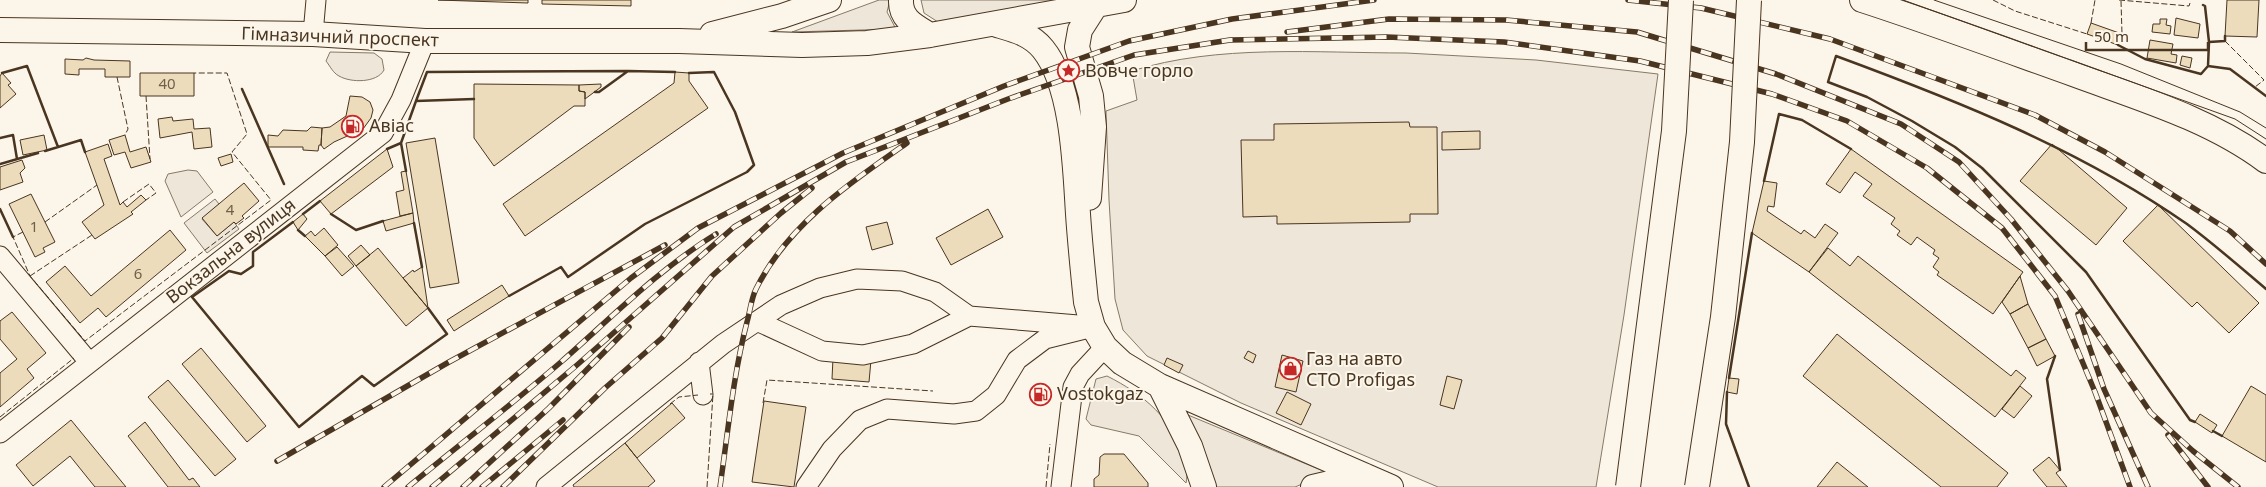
<svg xmlns="http://www.w3.org/2000/svg" width="2266" height="487" font-family="'Noto Sans',sans-serif">
  <style>
    .green { fill: #ede6d9; stroke: #887966 }
    .building { fill: #ecdcbc; stroke: #4a3520 }
    .lines { fill: none; stroke-linecap: round; stroke-linejoin: round }
    .minor-casing { stroke: #4a3520; stroke-width: 21 }
    .major-casing { stroke: #4a3520; stroke-width: 26 }
    .minor { stroke: #fbf6e9; stroke-width: 19 }
    .major { stroke: #fbf6e9; stroke-width: 24 }
    .tram { stroke: #4a3520; stroke-width: 1 }
    .rail-casing { stroke: #4a3520; stroke-width: 5.5 }
    .rail { stroke: #fbf6e9; stroke-width: 4; stroke-dasharray: 11; stroke-linecap: butt }
    .major-bridge-casing { stroke: #4a3520; stroke-width: 26; stroke-linecap: butt }
    .major-bridge { stroke: #fbf6e9; stroke-width: 24 }
    .fence { stroke: #4a3520; stroke-width: 1; stroke-dasharray: 6 2.5; stroke-linecap: butt }
    .wall { stroke: #4a3520; stroke-width: 2.5 }
    .labels { text-anchor: middle; stroke-width: 4; stroke-linejoin: round; paint-order: stroke }
    .number-label { font-size: 15px; fill: #725f47 }
    .street-label { font-size: 18px; fill: #4a3520; stroke: #fbf6e9 }
    .poi-label { font-size: 18px; fill: #4a3520; stroke: #fbf6e9; text-anchor: start }
  </style>
  <rect width="100%" height="100%" fill="#fbf6e9"/>
  <path class="green" d="M879,0h11l-3,12 9,17 -104,3z
    M921,0h144l-127,22 -14,-9z
    M330,52l44,1 8,6 2,11c-7,13 -33,13 -45,6 -6,-3 -9,-10 -13,-15z
    M1406,53l130,7 122,14 -34,241 -28,172h-158l-197,-84 -94,-47 -24,-26 -8,-31 -6,-99 -3,-89 31,-11 -5,-29c85,-27 185,-18 274,-18z
    M188,170l9,1 16,21 -32,25 -16,-36 3,-7z
    M215,199l4,5 -17,15 15,17 17,-14 5,7 -32,24 -23,-30z
    M1107,376c36,18 67,43 77,84 2,9 4,14 2,23l-47,-47 -48,-11 -5,-6 10,-40z
    M1188,415l140,58 -33,14h-80z"/>
  <path class="building" d="M438,0h90v3z
    M542,0h89v6l-89,-2z
    M2227,0h32l-2,37 -32,-1z
    M2176,18l24,6 -2,14 -24,-3z
    M2160,19h7l-1,6 5,1 -1,8 -18,-2 1,-8h7z
    M2091,23l31,11 -4,11 -31,-11z
    M2150,40l23,4 -2,10 6,1 -1,8 -29,-5z
    M2182,56l10,2 -2,10 -10,-3z
    M86,58l8,2 36,1v16h-25v-8h-26v6l-14,-1v-15l18,1z
    M675,72l14,1v8l19,27 -183,128 -22,-32 171,-121z
    M2,73l9,10 -3,2 8,9 -16,14v-32z
    M140,73h54v23h-54z
    M474,84l105,1v6l6,1v14h-11l-80,60 -20,-28z
    M601,84v3l-16,12v-7l-6,-1v-6z
    M350,96l12,1 8,5 3,8 -2,8 -8,11 -29,13 -10,7 -3,-4 1,-17 8,-1 16,-11z
    M172,117l1,4 20,-2 1,10 16,-1 2,19 -18,2 -2,-17 -32,6 -2,-19z
    M1409,122l1,5h27l1,87h-28v8l-133,2v-8l-34,1 -2,-77h33v-16z
    M311,127l11,1 -1,17h-2l-1,6 -15,-1v-3h-35v-12l10,1 5,-6 24,1z
    M1480,131v18l-38,1v-18z
    M44,135l3,15 -24,5 -3,-15z
    M125,135l5,17 16,-5 5,15 -20,6 -6,-16 -11,3 -5,-15z
    M435,138l24,145 -29,5 -24,-145z
    M108,144l4,12 -8,3 16,46 3,-3 4,5 14,-12 5,5 -15,12 2,2 -38,25 -13,-17 22,-17 -19,-53z
    M2052,144l75,64 -31,37 -76,-64z
    M387,149l6,18 -62,47 -11,-13z
    M1851,149l172,123 -30,42 -56,-39 2,-3 -6,-5 6,-9 -6,-4 2,-4 -18,-13 -6,8 -14,-10 3,-4 -9,-7 4,-6 -32,-22 9,-12 -17,-12 -15,21 -14,-9z
    M231,154l2,8 -12,4 -3,-8z
    M22,160l3,8 -5,5 3,9 -23,8v-23z
    M406,171l7,42 -13,3 -4,-24 8,-2 -3,-18z
    M1764,181l13,2 -3,24 -6,-1 -1,5 34,23 3,-4 11,8 10,-14 13,9 -29,39 -57,-39z
    M244,183l15,18 -17,15 2,2 -8,6 -2,-2 -17,14 -15,-18z
    M31,194l24,48 -12,6 2,4 -10,5 -26,-53z
    M2158,205l101,98 -30,30 -32,-31 -5,5 -69,-66z
    M988,209l15,28 -52,28 -15,-27z
    M413,213l1,10 -28,8 -3,-10z
    M303,214l4,5 -9,11 -5,-8z
    M887,222l6,22 -21,6 -6,-23z
    M324,228l14,17 -13,11 -20,-20 6,-5 4,5z
    M170,230l16,20 -80,67 -8,-9 -18,15 -34,-41 19,-16 26,30z
    M361,245l9,10 -14,11 -8,-10z
    M337,247l17,19 -12,10 -17,-20z
    M378,248l50,60 -22,18 -50,-60z
    M1828,248l22,18 8,-10 153,120 5,-6 10,8 -31,39 -186,-145z
    M422,267l6,41 -25,-30 10,-8 1,2z
    M2020,276l8,28 -18,10 -8,-12z
    M502,285l7,11 -55,35 -7,-11z
    M2028,304l18,35 -18,9 -18,-34z
    M12,312l34,41 -19,16 7,9 -34,29v-34l17,-14 -17,-20v-18z
    M1837,334l171,139 -11,14h-56l-138,-111z
    M2046,339l9,17 -18,10 -9,-18z
    M201,348l65,78 -19,16 -65,-78z
    M1248,351l8,4 -3,8 -9,-5z
    M1282,355l21,6 -7,31 -21,-5z
    M833,358l38,2 -2,22 -37,-3z
    M1167,358l16,7 -4,8 -15,-8z
    M1447,376l15,4 -8,29 -14,-4z
    M1729,378l10,1 -2,15 -10,-2z
    M168,380l68,79 -21,17 -67,-79z
    M2020,386l12,10 -18,22 -12,-9z
    M2251,386l15,9v67l-44,-26z
    M1287,392l24,12 -10,21 -25,-12z
    M764,401l42,6 -12,80 -42,-5z
    M672,403l13,15 -48,40 -12,-15z
    M2200,414l17,11 -5,8 -17,-11z
    M71,420l55,67h-31l-25,-31 -37,30 -17,-21z
    M145,422l44,58 4,-2 7,9h-32l-40,-51z
    M625,443l30,38 -7,6h-74l-1,-2z
    M1104,454h20l24,29v4h-54v-8l5,-4 1,-18z
    M2049,457l11,13 -4,3 11,14h-20l-14,-17z
    M1837,462l31,25h-51z"/>
  <g class="lines">
    <defs>
      <path id="minor" d="M313,34l3,-34
        M0,256l89,106
        M759,322l63,29 41,4 50,-11 56,-28 109,9
        M699,362l4,33
        M0,433l383,-300 18,-33 24,-59
        M546,487l177,-143 58,-39 39,-17 37,-9 45,2 33,11 34,24
        M806,487l26,-38 28,-29 27,-11 67,5 22,-3 20,-16 21,-35 28,-21 48,-12
        M1061,487l12,-100 7,-13 25,-27"/>
      <path id="major" d="M901,0c-1,19 14,26 29,35
        M1862,0c71,23 141,49 211,74 65,24 137,45 193,87
        M997,25c17,5 34,9 46,24 30,37 32,118 35,165 2,30 5,59 8,88l7,25 12,20 17,16 38,23 231,101
        M0,30l313,4 112,7h254l123,4 65,-2 63,-8 194,-35
        M712,34l70,-18 47,-16
        M1089,198l5,-71 -3,-31 -14,-49 3,-17 16,-25
        M1160,386l30,60 14,41
        M1313,487l51,-12"/>
    </defs>
    <use href="#minor" class="minor-casing"/>
    <use href="#major" class="major-casing"/>
    <use href="#minor" class="minor"/>
    <use href="#major" class="major"/>
    <path class="tram" d="M1903,0l332,119 31,20
      M1934,0l187,64 119,48 26,16"/>
    <defs>
      <path id="rail" d="M1628,0l73,8 129,31 205,76 70,37 125,79 36,33
        M1287,32l102,-13 117,1 131,12 139,42 125,50 58,38 52,57 57,72 83,122 42,38 45,36
        M2078,314l26,75 44,98
        M2168,435l40,52
        M277,461l172,-99 216,-117
        M384,487l247,-209 67,-50 145,-75 161,-67 125,-45 103,-22 142,-19
        M408,487c51,-42 103,-82 153,-125 50,-44 98,-93 155,-128
        M432,487l145,-122 157,-138 112,-65 162,-63 126,-44 96,-15 157,-3 117,5 136,19 132,33 75,27 80,47 75,60 53,68 40,96 35,95
        M463,487l86,-79 80,-81
        M482,487l81,-67
        M503,487l102,-99 57,-50 50,-62 69,-63 31,-25
        M720,487c8,-55 13,-111 27,-165 3,-10 4,-23 9,-33 32,-65 94,-106 151,-146"/>
    </defs>
    <use href="#rail" class="rail-casing"/>
    <use href="#rail" class="rail"/>
    <defs>
      <path id="major-bridge" d="M1628,487l46,-356 7,-131
        M1697,487l26,-170 19,-175 7,-142"/>
    </defs>
    <use href="#major-bridge" class="major-bridge-casing"/>
    <use href="#major-bridge" class="major-bridge"/>
    <path class="fence" d="M1993,0l22,11 72,23
      M2119,0l70,6 1,-3
      M2121,1l1,33
      M2091,23l4,-23
      M2225,41l39,39 -9,7
      M117,77l11,52 -3,6
      M146,96l4,63
      M123,202l26,-18 7,9 -10,7
      M45,222l52,-37
      M23,232l-10,5 17,39 55,65 186,-141 -39,-48 15,-18 -20,-61h-33
      M30,276l62,-41
      M763,403l4,-23 166,11
      M670,404l9,-7 19,-2
      M0,417l74,-59
      M707,487l6,-93h-3
      M1046,487l4,-43"/>
    <path class="wall" d="M2203,5l2,1 4,36 16,-1v-5
      M2118,45l27,14 56,15 7,-8 22,3 36,27
      M2208,66l1,-24
      M2,73l25,-7 31,81
      M242,89l42,95
      M595,92h4l29,-21 47,1
      M416,101l11,-29 201,-1
      M0,138l13,-3 4,24
      M401,143l5,28
      M387,149l14,-6 15,-42 58,-2
      M45,151l36,-11 4,12
      M0,164l38,-11
      M1764,181l15,-67 23,6 49,29
      M0,209l13,28
      M303,214l17,-13
      M331,214l25,16 27,-9
      M293,222l-40,30v14l-12,8 -12,-3 -37,26 107,130 63,-51 12,10 73,-52 -19,-26
      M414,223l8,44
      M298,230l7,6
      M509,296l52,-29 7,10 77,-53 102,-52 7,-7 -19,-53 -21,-40 -25,1
      M2055,356l-8,23 13,91
      M1729,378l23,-145
      M1727,392l-1,32 23,63
      M2195,422l-5,-2 -104,-148 -104,-104 -27,-21 -43,-26 -45,-24 -39,-15 8,-26c122,45 243,93 351,168 27,20 53,43 79,65
      M2213,431l9,5"/>
  </g>
  <defs>
    <symbol id="sight-ring" viewBox="-11 -11 22 22"><circle r="9.5" fill="#fbf6e9" stroke="#c62828" stroke-width="1.5"/><path d="M0-6L1.8-2.2L6-1.7L2.9 1.2L3.7 5.4L0 3.3L-3.7 5.4L-2.9 1.2L-6-1.7L-1.8-2.2Z" fill="#c62828"/></symbol>
    <symbol id="fuel-ring" viewBox="-11 -11 22 22"><circle r="9.5" fill="#fbf6e9" stroke="#c62828" stroke-width="1.5"/><path d="M-5.5-6h7V0h2V4h1.3V-2.5L3-4.5l.8-.8L6-3V5H2.5V1h-1V6h-7ZM-4.2-4.7v3.2H.2V-4.7Z" fill="#c62828"/></symbol>
    <symbol id="shop-ring" viewBox="-11 -11 22 22"><circle r="9.5" fill="#fbf6e9" stroke="#c62828" stroke-width="1.5"/><path d="M-5-2.5h2.3a2.7 3.5 0 0 1 5.4 0H5L5.5 6h-11ZM-1.5-2.5h3a1.5 2.3 0 0 0-3 0Z" fill="#c62828"/></symbol>
  </defs>
  <g fill-rule="evenodd">
    <use href="#sight-ring" x="1056" y="58" width="25" height="25"/>
    <use href="#fuel-ring" x="340" y="114" width="25" height="25"/>
    <use href="#shop-ring" x="1278" y="356" width="25" height="25"/>
    <use href="#fuel-ring" x="1028" y="382" width="25" height="25"/>
  </g>
  <g class="labels">
    <g class="number-label">
      <text x="167" y="89">40</text>
      <text x="230" y="215">4</text>
      <text x="34" y="232">1</text>
      <text x="138" y="279">6</text>
    </g>
    <g class="street-label">
      <text transform="translate(340 37) rotate(2)" y="6">Гімназичний проспект</text>
      <text transform="translate(231 251) rotate(-38)" y="6">Вокзальна вулиця</text>
    </g>
    <g class="poi-label">
      <text x="1085" y="77">Вовче горло</text>
      <text x="369" y="132">Авіас</text>
      <text x="1306" y="365">Газ на авто<tspan x="1306" dy="21">СТО Profigas</tspan></text>
      <text x="1057" y="400">Vostokgaz</text>
    </g>
  </g>
  <path d="M2086 42v8h122v-8" fill="none" stroke="#4a3520" stroke-width="2.5"/>
  <text x="2094" y="42" font-size="15" fill="#4a3520" stroke="#fbf6e9" stroke-width="4" paint-order="stroke">50 m</text>
</svg>
